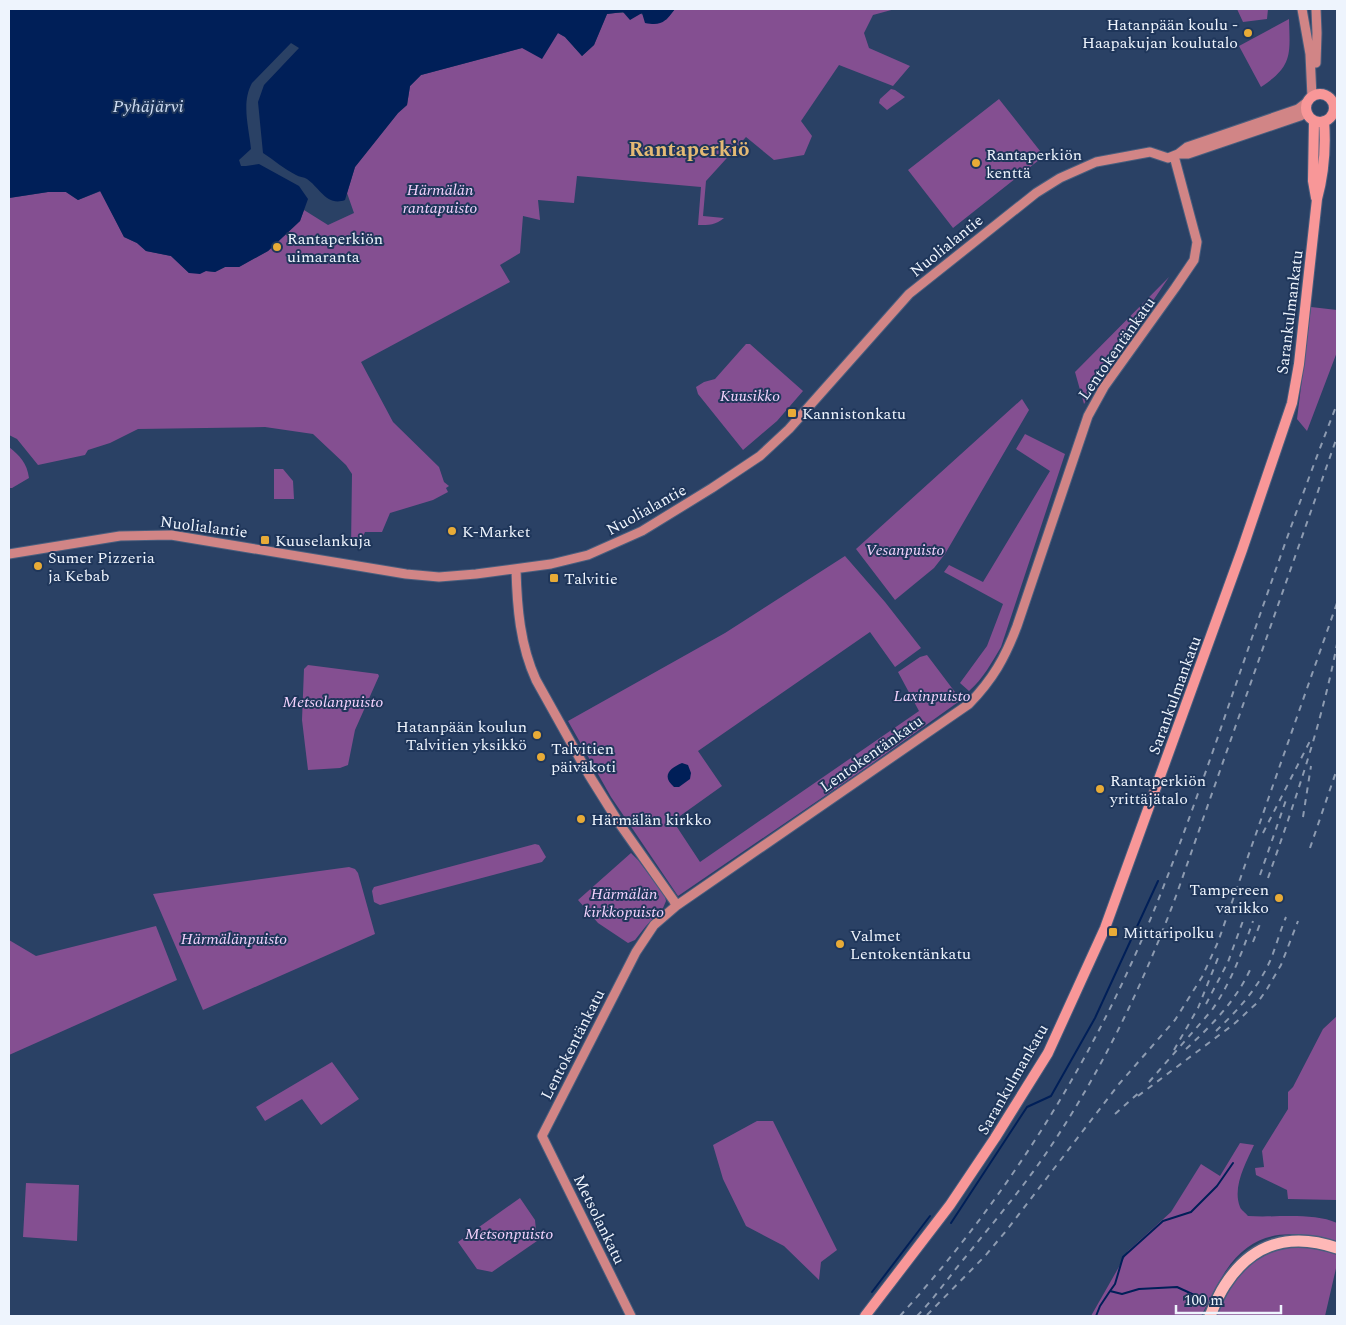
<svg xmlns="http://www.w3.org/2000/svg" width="1346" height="1325" font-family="Spectral,serif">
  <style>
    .green { fill: #844f91 }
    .water { fill: #001f58 }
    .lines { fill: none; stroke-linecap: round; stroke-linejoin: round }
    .stream { stroke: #001f58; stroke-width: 2 }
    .secondary-casing { stroke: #495e7d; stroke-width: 11 }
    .primary-casing { stroke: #495e7d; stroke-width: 12 }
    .highway-casing { stroke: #495e7d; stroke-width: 14 }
    .secondary { stroke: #d18586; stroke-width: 9 }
    .primary { stroke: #f89798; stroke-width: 10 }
    .highway { stroke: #feb8b7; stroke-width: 11 }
    .rail { stroke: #8d9bb1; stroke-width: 2; stroke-dasharray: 6 6; stroke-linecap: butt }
    .poi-dot { fill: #e8ab37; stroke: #1f365a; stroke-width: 2 }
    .labels { text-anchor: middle; stroke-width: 4; stroke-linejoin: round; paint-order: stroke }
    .poi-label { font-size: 16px; fill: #eef4fd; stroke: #1f365a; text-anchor: start }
    .park-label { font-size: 16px; font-style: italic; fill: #f4d3fd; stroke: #1f365a }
    .street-label { font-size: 16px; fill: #eef4fd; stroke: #1f365a }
    .water-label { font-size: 18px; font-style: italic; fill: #cedcf2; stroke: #1f365a }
    .district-label { font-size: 21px; font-weight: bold; fill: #e4ba74; stroke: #1f365a }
  </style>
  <rect width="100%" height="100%" fill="#2a4165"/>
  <path class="green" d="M675,9h220l-22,6 -9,18 5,15 41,18 -17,20 -54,-21 -38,56 11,15 -8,19 -30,5 -28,-23 -40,44 -3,35 21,2c-8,7 -15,7 -26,7l3,-38 -124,-11 -3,27 -36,-3 2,20 -17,-4 -3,37 -20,12 10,17 -149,80 32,60 46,45 5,15 5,4 -3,2 2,4 -15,8 -43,13 -8,19h-17l-4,9 -10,6 1,-73 -6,-9 -33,-31 -48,-7 -127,2 -28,14 -22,7 -3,5 -47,10 -21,-26 -8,-4v-237l39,-6h18l12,8 23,-9 23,46 13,6 9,8 25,5 18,17 17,-2 9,1 10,-5h14l29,-16 32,-30 4,-11 24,15 26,-12 -7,-20 8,-26 43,-54 9,-8 3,-19 11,-11 101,-27 36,-15 7,4 17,19 12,-11 13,-31c21,-3 39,0 59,6z
    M1237,9h31l-1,10 -24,3z
    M1289,19c1,35 4,47 -28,68l-22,-41z
    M891,89l4,1 10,7 -18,13 -8,-7 1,-4z
    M999,99l45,57 -91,72 -45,-58z
    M1169,277l-85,127 -9,-32z
    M1311,307l26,3v42l-30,79 -10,-12z
    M746,344h4l53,47 -26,30 -34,29 -45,-56 -2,-7 8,-5 11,-3z
    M1022,399l7,11 -84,144 -11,14 -39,32 -39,-51z
    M1025,434l40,20 -64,193c-9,15 -18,32 -32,44l-9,-8 27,-37 16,-42 -59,-32 5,-7 34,17 67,-111 -34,-22z
    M9,447c11,9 18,16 20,31l-17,10h-3z
    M274,469h9l10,12 1,18h-20z
    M845,556l40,46 36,46 -26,19 -25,-35 -172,119 24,35 -49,35 27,41 219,-151 -21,-39 22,-15 7,-2 34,45 -91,65 -192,131 -67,-99 -43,-76 157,-88z
    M308,665l70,9 1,2 -24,54 -7,35 -8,3 -32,2 -6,-50 2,-51z
    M535,844l4,1 7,12 -4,5 -162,43 -6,-3 -2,-11 2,-4z
    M631,853l7,7 27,36 1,5 -3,7 -17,18 -11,14 -7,3 -30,-20 -20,-23z
    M349,867l6,2 3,4 17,61 -172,76 -50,-116z
    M156,926l21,54 -168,75v-115l27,16z
    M1337,1016v184l-49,-1 -1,-9 -31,-15 -1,-7 9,-1 -2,-16 26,-42v-17l5,-5 30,-58z
    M332,1062l27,37 -38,26 -19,-26 -37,22 -9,-14z
    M757,1121h16l64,129 -16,12 -2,18 -35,-34 -38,-20 -23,-47 -10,-34z
    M1240,1143l14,2c-8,18 -22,42 -14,62 1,3 6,6 8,9 27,2 64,-4 89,7v19c-45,-12 -83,-15 -112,30 -9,14 -16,30 -24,44h-110l37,-65 43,-39 30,-48 19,12z
    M26,1183l53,2 -2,56 -54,-4z
    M520,1198l15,22 2,21 -45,31 -15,-3 -19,-27z
    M1294,1244l43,7v13l-12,52h-112c12,-23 25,-52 51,-64 9,-4 21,-6 30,-8z"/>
  <path class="water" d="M9,9h666c-10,13 -13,17 -30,14l-3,-10 -12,7 -7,-8 -16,2 -13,31 -12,11 -17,-19 -7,-4 -16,26 -20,-11 -101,27 -11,11 -3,19 -9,8 -43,54 -10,33c-18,7 -26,-13 -38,-21 -3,-2 -8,-2 -11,-4 -12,-6 -22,-15 -33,-22l-5,-51 6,-17 35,-37 -8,-5 -39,40c-11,20 -3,45 -1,66l-12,11 2,6h5l13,-2 40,22 9,13 -8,22 -32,30 -29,16h-14l-10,5 -9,-1 -6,3 -11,-1 -18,-17 -25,-5 -9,-8 -13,-6 -24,-46 -22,9 -12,-8h-18l-39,6z
    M682,763l6,2 3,8 -1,6 -11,8h-5c-13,-11 -4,-19 8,-24z"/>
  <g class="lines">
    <path class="stream" d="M951,1223l76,-116 24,-11 44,-78 63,-137
      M1110,1291l5,-7 8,-27 40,-36 28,-9 26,-26 16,-23
      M872,1292l58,-76
      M1096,1316l4,-10 10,-15 12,3 17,-5 38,-2 26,12"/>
    <defs>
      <path id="secondary" d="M1302,9l8,45 2,43
        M1316,9l1,24 -1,30
        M1178,154h10l112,-38 7,-4
        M9,554l111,-18 51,-1 235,39 33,3 37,-3 75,-10 37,-9 54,-24 70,-43 48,-32 29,-27 120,-135 127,-101 24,-15 36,-16 54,-10 18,6 10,-4 9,-7 111,-38 9,-7
        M516,569c1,38 4,76 20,111l53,95 30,48 55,78 2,5
        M631,1316l-89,-180 94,-184 18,-27 22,-19 293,-202c24,-25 36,-46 48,-78l71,-210 16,-29 71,-99 19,-28 3,-18 -23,-86"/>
      <path id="primary" d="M1306 108a14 14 0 1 1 28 0a14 14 0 1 1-28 0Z
        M1314,121l-1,60 3,17
        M865,1316l85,-111 45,-67 53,-85 57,-125 137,-378 50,-147 7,-39 18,-165c7,-26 9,-52 7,-78"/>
      <path id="highway" d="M1210,1316c4,-10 9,-22 15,-31 27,-42 66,-53 112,-37"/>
    </defs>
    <use href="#secondary" class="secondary-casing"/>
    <use href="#primary" class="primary-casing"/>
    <use href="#highway" class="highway-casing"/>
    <use href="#secondary" class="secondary"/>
    <use href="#primary" class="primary"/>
    <use href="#highway" class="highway"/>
    <path class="rail" d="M1303,817l8,-51
      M1263,833l47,-92
      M1310,848l27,-79
      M1260,875l26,-75
      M1268,878c27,-77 54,-155 69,-234
      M1253,942l7,-18
      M1206,1004l22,-42 16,-44
      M1216,1031c22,-21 42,-43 54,-70 6,-14 10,-30 16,-44
      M1186,1049c25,-23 49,-47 64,-79
      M1174,1050l24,-42 20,-50
      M1149,1082l63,-72c19,-28 30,-57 41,-89
      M1138,1096l96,-72 24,-22 9,-13 14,-24 17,-44
      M1115,1114l27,-24
      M927,1315l58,-59 21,-25 113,-147 56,-64 27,-43 16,-35 119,-339
      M900,1316c95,-105 174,-225 232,-354 31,-69 56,-140 81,-211 40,-116 79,-232 124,-347
      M917,1316c17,-17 30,-37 46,-56 29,-36 60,-72 86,-111 53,-79 94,-164 127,-253l161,-459"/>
  </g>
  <g class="poi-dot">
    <circle cx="1248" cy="33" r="5"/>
    <circle cx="976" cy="163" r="5"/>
    <circle cx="277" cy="247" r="5"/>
    <rect x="787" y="408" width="10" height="10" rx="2.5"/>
    <circle cx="452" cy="531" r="5"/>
    <rect x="260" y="535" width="10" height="10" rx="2.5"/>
    <circle cx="38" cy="566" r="5"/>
    <rect x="549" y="573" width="10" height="10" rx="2.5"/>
    <circle cx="537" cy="735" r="5"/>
    <circle cx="541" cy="757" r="5"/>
    <circle cx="1100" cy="789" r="5"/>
    <circle cx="581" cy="819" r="5"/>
    <circle cx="1279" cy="898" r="5"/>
    <rect x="1108" y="927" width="10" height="10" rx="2.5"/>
    <circle cx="840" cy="944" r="5"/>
  </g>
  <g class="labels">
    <g class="poi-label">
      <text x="1238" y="30" text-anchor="end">Hatanpään koulu -<tspan x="1238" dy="18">Haapakujan koulutalo</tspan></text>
      <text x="986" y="160">Rantaperkiön<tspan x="986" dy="18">kenttä</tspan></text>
      <text x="287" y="244">Rantaperkiön<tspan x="287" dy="18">uimaranta</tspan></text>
      <text x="802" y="419">Kannistonkatu</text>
      <text x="462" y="537">K-Market</text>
      <text x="275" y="546">Kuuselankuja</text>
      <text x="48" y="563">Sumer Pizzeria<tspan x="48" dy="18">ja Kebab</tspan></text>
      <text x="564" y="584">Talvitie</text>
      <text x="527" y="732" text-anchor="end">Hatanpään koulun<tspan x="527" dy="18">Talvitien yksikkö</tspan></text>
      <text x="551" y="754">Talvitien<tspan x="551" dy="18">päiväkoti</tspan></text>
      <text x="1110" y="786">Rantaperkiön<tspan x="1110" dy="18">yrittäjätalo</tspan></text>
      <text x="591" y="825">Härmälän kirkko</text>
      <text x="1269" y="895" text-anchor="end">Tampereen<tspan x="1269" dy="18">varikko</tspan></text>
      <text x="1123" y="938">Mittaripolku</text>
      <text x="850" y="941">Valmet<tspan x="850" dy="18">Lentokentänkatu</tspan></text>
    </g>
    <g class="park-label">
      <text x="440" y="195">Härmälän<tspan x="440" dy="18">rantapuisto</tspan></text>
      <text x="750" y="401">Kuusikko</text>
      <text x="905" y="555">Vesanpuisto</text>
      <text x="932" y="701">Laxinpuisto</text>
      <text x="333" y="707">Metsolanpuisto</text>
      <text x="624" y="899">Härmälän<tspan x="624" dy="18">kirkkopuisto</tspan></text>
      <text x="234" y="944">Härmälänpuisto</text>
      <text x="509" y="1239">Metsonpuisto</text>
    </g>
    <g class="street-label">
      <text transform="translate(946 245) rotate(-39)" y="6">Nuolialantie</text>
      <text transform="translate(1289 312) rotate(-83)" y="6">Sarankulmankatu</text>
      <text transform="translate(1116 348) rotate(-55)" y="6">Lentokentänkatu</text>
      <text transform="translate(646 509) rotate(-29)" y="6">Nuolialantie</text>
      <text transform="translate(204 526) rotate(7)" y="6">Nuolialantie</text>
      <text transform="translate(1174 695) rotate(-70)" y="6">Sarankulmankatu</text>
      <text transform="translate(871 753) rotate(-35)" y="6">Lentokentänkatu</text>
      <text transform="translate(572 1044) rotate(-63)" y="6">Lentokentänkatu</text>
      <text transform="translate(1012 1079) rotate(-60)" y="6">Sarankulmankatu</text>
      <text transform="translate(600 1219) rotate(64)" y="6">Metsolankatu</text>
    </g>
    <g class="water-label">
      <text x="148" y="112">Pyhäjärvi</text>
    </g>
    <g class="district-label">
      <text x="689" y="156">Rantaperkiö</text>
    </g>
  </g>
  <rect width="1346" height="1325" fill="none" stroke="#eef4fd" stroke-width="20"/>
  <path d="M1176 1305v8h105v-8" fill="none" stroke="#eef4fd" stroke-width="2.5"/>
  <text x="1184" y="1305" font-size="15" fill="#eef4fd" stroke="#1f365a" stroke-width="4" paint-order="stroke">100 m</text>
</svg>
